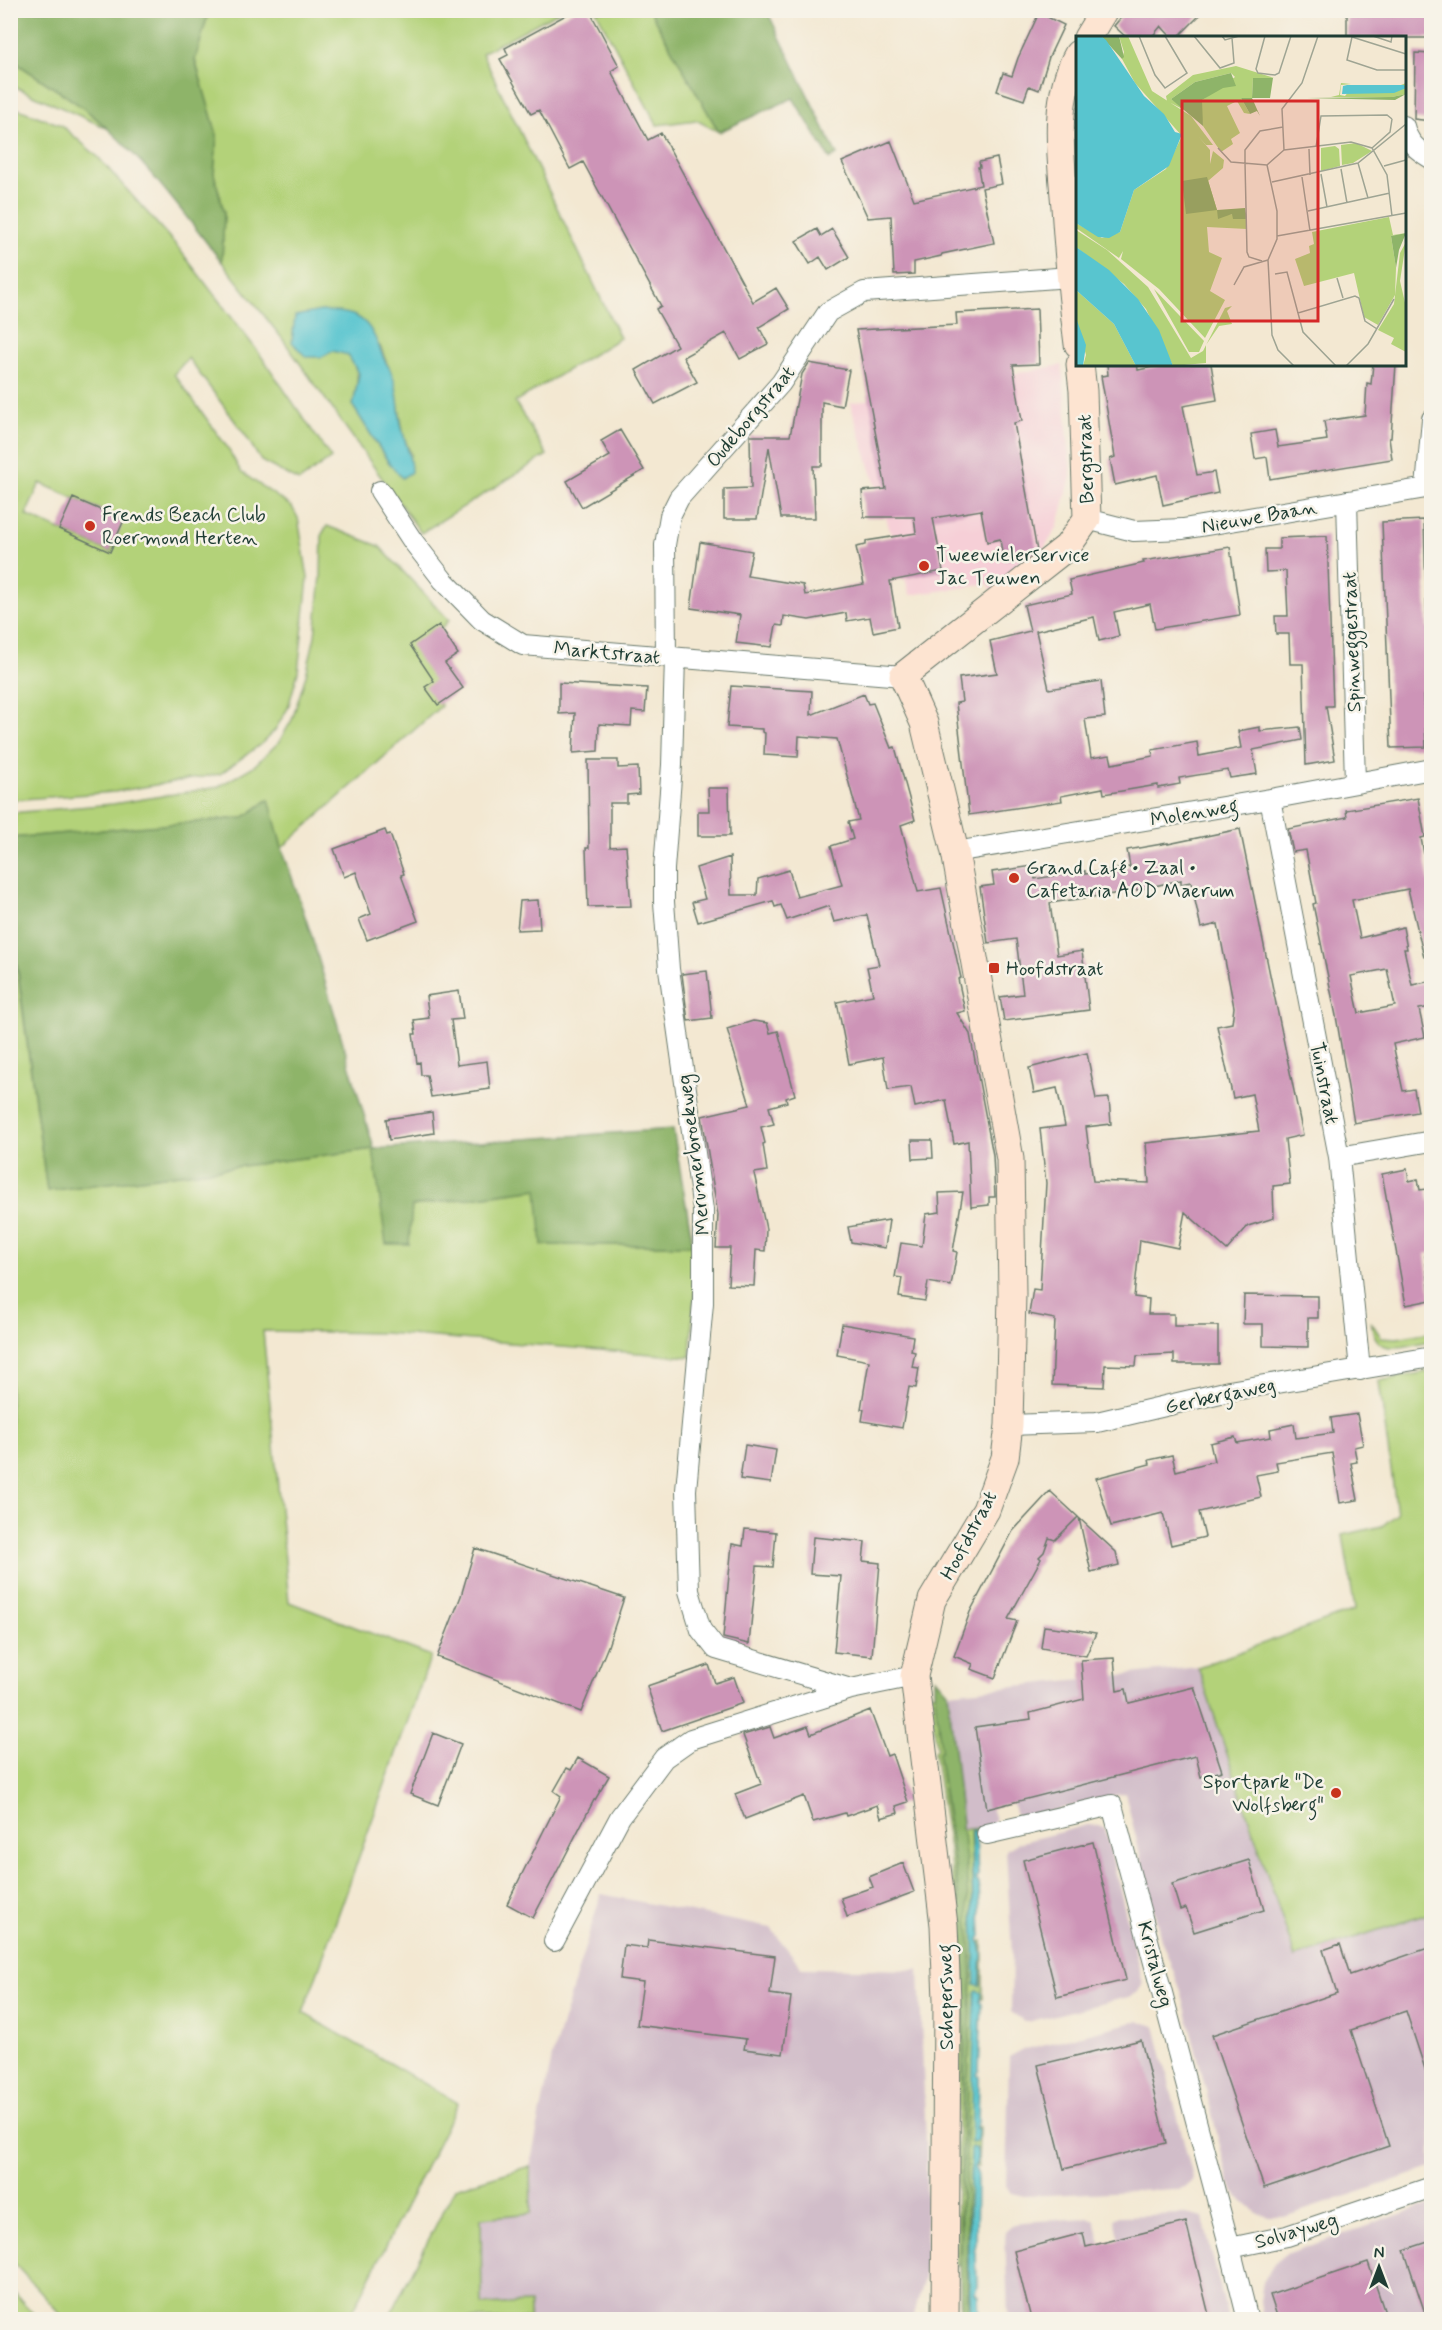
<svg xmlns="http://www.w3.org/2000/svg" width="1442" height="2330" font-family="Mynerve,sans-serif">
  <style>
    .built { fill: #f6cfd7 }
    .industrial { fill: #d1bdc9 }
    .green { fill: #b3d279; stroke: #698856; stroke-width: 1.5; fill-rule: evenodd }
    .forest { fill: #8eb469; stroke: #56784e; stroke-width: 1.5 }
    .water { fill: #58c5cf; stroke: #3c8182; stroke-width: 1.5 }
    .building { fill: #cd94b7; fill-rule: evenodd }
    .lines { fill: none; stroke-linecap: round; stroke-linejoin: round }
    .street-casing { stroke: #69796b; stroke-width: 22 }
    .secondary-casing { stroke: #69796b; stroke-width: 29 }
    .street { stroke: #fff; stroke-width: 20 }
    .secondary { stroke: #fde4d1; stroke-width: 27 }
    .poi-dot { fill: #c8321e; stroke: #f7f3e8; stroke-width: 2 }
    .labels { text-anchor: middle; stroke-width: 5; stroke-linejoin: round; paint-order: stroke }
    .street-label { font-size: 20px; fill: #1f3d34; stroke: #f7f3e8 }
    .poi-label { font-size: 20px; fill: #1f3d34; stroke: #f7f3e8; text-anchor: start }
    .inset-road { fill: none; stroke: #9ea493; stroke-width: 1.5 }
    .view { fill: #d62828; fill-opacity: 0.15; stroke: #d62828; stroke-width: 3 }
    .inset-edge { fill: none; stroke: #1f3d34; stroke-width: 3 }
  </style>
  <rect width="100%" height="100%" fill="#f7f3e8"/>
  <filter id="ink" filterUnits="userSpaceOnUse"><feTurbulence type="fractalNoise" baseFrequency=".0167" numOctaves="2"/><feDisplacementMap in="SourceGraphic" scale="12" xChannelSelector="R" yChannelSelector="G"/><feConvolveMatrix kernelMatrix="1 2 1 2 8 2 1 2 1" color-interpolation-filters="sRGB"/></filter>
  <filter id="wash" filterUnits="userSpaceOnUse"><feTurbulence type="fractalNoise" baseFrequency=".008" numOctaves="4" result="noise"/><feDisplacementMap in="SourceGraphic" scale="24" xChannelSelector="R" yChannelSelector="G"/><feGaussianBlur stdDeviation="1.35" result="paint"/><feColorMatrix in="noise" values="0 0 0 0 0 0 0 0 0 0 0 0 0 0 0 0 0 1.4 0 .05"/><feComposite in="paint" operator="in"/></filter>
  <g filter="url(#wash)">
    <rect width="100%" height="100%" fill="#f3e8d2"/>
    <path class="built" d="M1062,365l9,112 -14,51 -23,36 -42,27 -3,-7 -79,11 -60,-192z"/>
    <path class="industrial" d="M1198,1667l97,290 136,-44v255l-147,49h-14l-13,-4 -20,-17 -8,-15 -48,-190 -20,-52 -36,-146 -102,25 -8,-4 -2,-12 -22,6 4,11 -3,6 -15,5v-2l-15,2 -14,-137z
      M1088,1825l10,1 7,3 38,155 -6,9 -9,4 -97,24h-7l-13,-9 1,-57 -6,-105 12,-7z
      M601,1894l170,34 31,40 117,2 7,173 1,122 -14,54 -525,1 67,-132 75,-22 22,-109z
      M1138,2021l17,5 38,152 -2,4 -6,5 -7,2 -154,7 -13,-3 -5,-6 3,-130 13,-7z
      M1431,2204v115l-168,1 -3,-19 3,-19 11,-18 12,-10z
      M1186,2214l17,4 25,101h-89l-25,-100 5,-3z
      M1087,2218l8,2 25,99h-112l-3,-88 7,-6 10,-3z"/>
    <path class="green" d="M209,11h351l-78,42 138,285 -105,64 32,53 -126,78 -140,-196 -59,-75 2,-50 -10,-38 3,-39 -22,-75zM380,346l15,38 9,53 7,18 -22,8 -36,-57c3,-23 10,-31 -5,-52l-15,-3z
      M596,11h54l69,121 -23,-12 -39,5z
      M10,59l71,47 28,23 -98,-44z
      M10,106l51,19 37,32 78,88 83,108 72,105 -32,23 -38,-20 -15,-25 -58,-78 -14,16 53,73 14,25 51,35 6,11 10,60 -10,94 -10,36 -13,22 -14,14 -41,30 -106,18 -103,8zM40,483l83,37 -13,32 -84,-37z
      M327,526l52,20 70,74 -18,20 4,44 6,22 -159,142 -13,-48 -26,18 -232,20v-25l102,-9 105,-17 36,-21 25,-24 13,-22 14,-45 9,-39 6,-60 1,-42z
      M10,918l37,273 327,-42 38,57 126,-17 5,56h150l3,21 -6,91 -306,-24 -121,-2 26,271 142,54 -128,357 155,90 -109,216h-284l-54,-59z
      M1371,1322l10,15 16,1 34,-6v9c-26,4 -56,19 -60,-19z
      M1431,1371v542l-136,44 -97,-290 157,-57 -12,-75 39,-9 15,-12 -18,-133z
      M930,1693h5l7,59 -4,1 22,158 4,68 -5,286h-3l4,-311 -11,-105 -15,-98 3,-2z
      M977,1828v4l-4,-2 -3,2 5,152h7v-40l-3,-2 4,-1v58h-2l-4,-9 -6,153 6,-16h2l-1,40 -3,-1 2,-3v-14l-6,-2 -3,101 3,72 -3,-1 -2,-171 6,-173 -10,-145z
      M530,2166l1,47 -50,5 1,87 48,-2v16h-142l67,-131z
      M11,2289l27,30h-27z"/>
    <path class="forest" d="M11,10l198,1 -14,49 22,75 -3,39 10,38 -2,50c-36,-45 -71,-94 -114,-133 -29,-28 -65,-47 -97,-70z
      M650,11h117l70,144 -7,4 -37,-61 -74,34z
      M269,799l13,49 30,89 62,212 299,-20 20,116h-151l-5,-56 -125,17 -3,38h-23l-13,-95 -326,42 -36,-273 -1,-80 233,-20z
      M935,1677l13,15 18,169 6,114 -6,173 2,171h-7c-4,-113 6,-227 3,-341 -2,-77 -15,-151 -26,-226l3,-1 -6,-53z"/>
    <path class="water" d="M321,311c44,1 48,10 63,48 2,5 6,8 7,13 7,15 7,30 9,45 2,21 11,33 11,55l-9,6 -13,-15 -36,-57 6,-32 -11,-19 -15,-4 -11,6h-16l-14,-15 3,-26z
      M971,1830l3,1 2,6 2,40 -2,2 3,5 2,52 -2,3 3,14 -2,33 -5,-2z
      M977,1990l5,2 -2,10 2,2 -3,66 -2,5 2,2 -1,46 -3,5 3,1 -1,13 -6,1 4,-151z
      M971,2147l5,1c2,5 2,15 -2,19l3,6 -1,71 -2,7 2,3 1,32 -2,7 3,3 1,24 -8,-1 -3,-71z"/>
    <g id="blocks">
      <path class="building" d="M575,10h14l30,56 -8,5 37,69 13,-7 92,169 23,-14 13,21 -30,18 9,17 -28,15 -14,-26 -43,24 14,25 -42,22 -19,-34 41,-24 -21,-37 5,-3 -78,-144 -13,7 -31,-59 -8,4 -31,-55 8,-4 -3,-7z
        M1127,10h78l-28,28h-5l-11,-12 -10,12h-24l-13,-12z
        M1431,10v28h-84v-24h15v-3z
        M1039,13l25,12 -15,32 -10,33 -10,-4 -5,14 -27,-9 6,-18 9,3 6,-18z
        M1415,53l16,1v67l-17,-2z
        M891,141l23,59 67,-15 -3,-18h2l-1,-5 18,-4 5,26 -20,4 12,55 -52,11 -1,2 -27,6v12l-20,1 -3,-59 -23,2 -26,-56z
        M817,229l4,7 11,-7 17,28 -21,13 -8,-13 -10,7 -14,-23z
        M1037,309l2,55 -26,1 9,56 -8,2 23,128 -5,3 -29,6 -3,-21 -13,3 -6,-32 -48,8 10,53 -53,10 8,46 -25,5 -3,-15 -23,4 -1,-8 -37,7 -25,-4 -1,10 -7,-1 -4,22 -36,-4 4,-28 -49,-7 9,-66 52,9 -5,25 56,9 2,10 59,-11 -8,-37 10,-2v-4l50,-8 -2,-16h-50l-2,-26 24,-2 -30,-159 101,-5 -1,-12z
        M809,363l40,7 -7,36 -20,-4v64h-9l2,52h-34l-12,-71 -12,72h-33v-30l27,-1 -1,-52h40l12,-62z
        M1107,364h30l1,6 28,-6h45l6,36 -34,6 14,69 17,-3 4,21 -55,12 -6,-30 -42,10 -5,-26 5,-2 -14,-81 7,-1z
        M1373,364h23l-5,74h-2l3,21 -122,20 -3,-22 -12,2 -4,-25 24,-4 3,17 49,-7 -3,-19 41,-6 2,-32 4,1z
        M620,430l24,40 -62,37 -15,-26 43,-25 -9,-15z
        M73,498l51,22 -14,32 -51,-23z
        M1424,520l3,107h4v24h-2l1,45h-6l2,51 -35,1 -9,-226z
        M1327,536l6,170h-7l9,54 -29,5 -3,-101h-13l-1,-30h-13l-1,-18h13l-2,-45 -20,1 -1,-23h14v-11z
        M1230,547l10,68 -85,14 -5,-25 -36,8 5,24 -20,5 -5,-24 -58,14 13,58 52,-8 4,36 -20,2 6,39 19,-3 2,9 41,-8 -1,-6 45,-8 2,14 42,-8 -3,-17 22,-4v4l40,-4 2,13 -49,10 4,24 -27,4 -2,-8 -49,8 1,6 -22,4v-3l-54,9 -1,-6 -42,8 1,5 -93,14 -13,-112 6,-1 -3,-24 38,-5 -7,-32 40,-10 -6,-26 48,-11 -3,-14 75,-17 -1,-2z
        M439,625l19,29 -13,9 18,25 -25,17 -13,-18 9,-6 -24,-36z
        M559,683l88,5 -2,24 -13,-1 -1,15 -32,-2 -1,27 -25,2 2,-40 -16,1z
        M731,686l81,5 -1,24 53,-21 4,10 5,-1 18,45 4,-1 20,73 -14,5 17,67 23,-4 20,90 -3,1 7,32 -8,2 13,21 23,121 2,42h-6v8l-18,2 -3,-66 -14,3 -8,-44 -31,7 -4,-20 -23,3 -5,-33 -34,7 -12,-62 36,-7 -6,-28 12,-2 -12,-50 -33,7 -5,-16 -42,14 -6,-15 -6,2 -2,-6 -75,21 -6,-20 13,-3 -9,-31 34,-11 1,38h26l1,-16 31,-9 8,27 45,-12 -11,-39 22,-7 -5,-17 11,-2 -22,-81 -38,-3 -1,21 -34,-2 1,-22 -3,-1v-3l-35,-2z
        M588,760h30v8l20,-1 1,27 -12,1v8h-17v44l16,-1 5,60 -43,1 -2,-59h3z
        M708,788h21l1,48h-32v-25h11z
        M1418,798l7,39 -4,1 10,53v65l-7,1 -16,-68 -56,11 8,38 43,-11 4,22h-3l8,36 19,-4v26l-12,2 6,28 -32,7 10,47 11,-2 4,23 -64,11 -18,-107 -23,-112 3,-1 -10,-53 -13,2 -5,-23 59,-12 -1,-7zM1387,969l8,37 -36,7 -8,-37z
        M1240,829l63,306 -18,4 5,45 -17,2 1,32 -26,8 -21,24 -42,-38 -7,36 -38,-8 -6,57 15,2 -1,15h26v12h44v38h-44v-10l-37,2 -1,10 -31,-1 -1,22 -52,-2 3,-66 -26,-5 4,-25 7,1 6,-107 -6,-54 25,-3 -8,-38 -23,5 -5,-25 58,-15 9,46 13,-1 2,26 -25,3 7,54 56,2 -3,-40 113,-12 -7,-37 -19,4 -16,-72 15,-3 2,-16 -16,-83 -17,4 -10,-46 -10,2v-4l-53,12 -78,11 7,52 25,-4 7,59 -85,11 -4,-24 23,-3 -7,-55 -28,4 -8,-56 14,-2 -2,-13 41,-6 2,13 50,-8v3l45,-7 -3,-17 41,-7v1z
        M385,830l2,5 3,-1 14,40 -3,1 17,46 -51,19 -8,-21 12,-5 -15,-42 -12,5 -10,-28z
        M538,900l2,29 -23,1 3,-29z
        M707,971l5,47 -24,3 -6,-47z
        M459,991l4,28 -12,1 6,45 30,-4 3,28 -59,8 -4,-22h-6l-1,-13 -3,1 -4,-29h3l-2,-14 15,-2 -3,-22z
        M753,1021l14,2 3,10 8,-2 17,64 -9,3 1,4 -18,5 5,17 -13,3 4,16 -2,1 4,27 -13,2 12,56 -1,22 -9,-1 -2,36 -26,-1 2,-37h-14l2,-33 -16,-99 48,-11 -23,-76z
        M432,1112l2,21 -45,7 -3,-21z
        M912,1140h20l1,18 -20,1z
        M1407,1169l2,12 9,-2 2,11 7,-1 2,12h2v52l-6,1 6,46 -25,5 -24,-131z
        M963,1192l-10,59 4,1 -6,34 -23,-4 -3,19 -26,-4 3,-19 -7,-1 6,-34 21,3 4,-32 14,-2 -1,-19z
        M889,1220l-4,28 -34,-6 -3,-15z
        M1244,1295l74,1v22h-10v29l-45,-1v-22h-20z
        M842,1324l71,12 -2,15 4,1 -3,15 7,1 -3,20 -7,-1 -7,41 -40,-7 2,-12h-3l8,-48 -32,-6z
        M1357,1414l6,31 -9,2 3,15 -6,1 7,37 -18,3 -8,-50 -56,9 2,9 -22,4 5,22 -62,15 6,25 -34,8 -8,-32 -52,13 -15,-48 54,-14 -1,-4 23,-5 4,16 38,-10 -4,-18 25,-6 2,6 34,-6 -1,-8 24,-5 2,14 37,-5 -2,-15z
        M745,1445l31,5 -5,33 -31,-4z
        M1050,1491l28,26 -23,23 -6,-2 -5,14 -5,5 2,2 -33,60 9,2 -22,57 -24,-9 2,-5 -19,-8 16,-44 43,-81z
        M1079,1518l37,34 3,13 -28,7z
        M745,1529l31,3 -3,35 -16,-1 -8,78 -26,-6 9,-94 11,2z
        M813,1537l52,5 -2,19 17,2 -8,93 -38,-4 7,-76 -31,-2z
        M475,1548l149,50 -16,48 -27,66 -144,-55 24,-61z
        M1044,1626l33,4 19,3 -10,23 -45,-8z
        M1114,1658l3,33 9,-2 3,14 65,-16 28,84 -21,6 -5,-21 -209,53 -12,-82 56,-8 -1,-6 54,-14 -3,-39z
        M709,1665l6,18 19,-6 9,26 -81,28 -15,-45z
        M870,1710l17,46 5,-2 16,48 -12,4 2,7 -17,5 -4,-13 -31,11 -1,-3 -32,9 -9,-26 -59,23 -10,-25 26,-10 -18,-49 27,-8 4,11 34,-12 3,8z
        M433,1733l28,11 -23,61 -28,-11z
        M578,1758l31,18 -14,24h-1l-61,118 -26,-14 54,-108 -7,-5 13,-23 4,2z
        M1093,1842l33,138 -69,17 -34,-137z
        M1249,1860l15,50 -70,22 -8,-24 -6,2 -8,-26z
        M903,1863l11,29 -67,25 -6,-19 32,-11 -4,-10z
        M648,1940l127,16 -5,38 21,3 -8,57 -39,-5 2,-10 -109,-14 6,-43 -23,-3 4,-34 23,3z
        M1340,1944l10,31 81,-28v130l-3,1 -22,-67 -55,19 38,116 -125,42 -52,-153 125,-42 -14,-43z
        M1141,2040l25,103 -102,26 -26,-104z
        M1186,2222l24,97h-179l-17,-68 69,-18 3,14z
        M1431,2241v78h-4l-23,-69z
        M1368,2262l19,57h-109l-8,-24z"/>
    </g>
  </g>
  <g filter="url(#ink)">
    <use href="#blocks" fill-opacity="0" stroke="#69796b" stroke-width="1.5"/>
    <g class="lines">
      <defs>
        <path id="street" d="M1404,126c4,17 13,24 28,33
          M1426,488l6,-69
          M380,491l32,49 31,40 39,40 41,25 380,31
          M1347,501l8,281
          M1087,519l47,12 49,-2 249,-42
          M666,657l-1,-112 5,-29 9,-18 102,-115 47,-71 36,-20 206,-15
          M675,657l-3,108 -8,104v33l5,67 34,241v93l-17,187 3,101 12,39 15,19 135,40
          M1270,799l69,358 21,213
          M955,852l315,-53 162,-30
          M1339,1157l93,-16
          M1009,1425l88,-3 132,-31 203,-34
          M987,1834l125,-29 118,443
          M554,1941l66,-124 44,-59 27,-19 160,-50 63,-13
          M1248,2320l-18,-72 57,-12 145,-49"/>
        <path id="secondary" d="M1087,38l17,-28
          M1078,54c-26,46 -17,103 -13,153 3,46 7,91 13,137
          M945,2320l2,-320 -3,-75 -30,-249 18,-76 54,-90 19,-52 4,-33 3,-131 -2,-135 -55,-307 -31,-129 -21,-47 164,-129 20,-28 -4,-128 -3,-27"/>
      </defs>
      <use href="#street" class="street-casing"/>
      <use href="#secondary" class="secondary-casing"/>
      <use href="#street" class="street"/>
      <use href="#secondary" class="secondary"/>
    </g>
  </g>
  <g class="poi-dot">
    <circle cx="90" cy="526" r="6"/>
    <circle cx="924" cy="566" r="6"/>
    <circle cx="1014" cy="878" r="6"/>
    <rect x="988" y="962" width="12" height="12" rx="3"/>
    <circle cx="1336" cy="1793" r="6"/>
  </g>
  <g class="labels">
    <g class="street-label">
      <text transform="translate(750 416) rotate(-50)" y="7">Oudeborgstraat</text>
      <text transform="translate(1085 459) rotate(-92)" y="7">Bergstraat</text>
      <text transform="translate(1259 516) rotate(-10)" y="7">Nieuwe Baan</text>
      <text transform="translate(1351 642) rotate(-92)" y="7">Spinweggestraat</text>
      <text transform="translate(607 652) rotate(5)" y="7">Marktstraat</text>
      <text transform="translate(1194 812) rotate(-10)" y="7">Molenweg</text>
      <text transform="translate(1325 1083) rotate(79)" y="7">Tuinstraat</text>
      <text transform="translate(693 1155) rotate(-97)" y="7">Merumerbroekweg</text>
      <text transform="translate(1220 1395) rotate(-12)" y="7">Gerbergaweg</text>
      <text transform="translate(968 1535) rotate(-62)" y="7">Hoofdstraat</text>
      <text transform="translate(1156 1964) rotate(75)" y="7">Kristalweg</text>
      <text transform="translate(945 1997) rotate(-91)" y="7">Schepersweg</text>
      <text transform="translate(1296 2230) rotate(-16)" y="7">Solvayweg</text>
    </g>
    <g class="poi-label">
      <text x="102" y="521">Frends Beach Club<tspan x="102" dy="23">Roermond Herten</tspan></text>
      <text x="936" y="561">Tweewielerservice<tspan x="936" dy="23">Jac Teuwen</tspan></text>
      <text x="1026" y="874">Grand Café • Zaal •<tspan x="1026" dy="23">Cafetaria AOD Maerum</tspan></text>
      <text x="1006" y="975">Hoofdstraat</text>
      <text x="1324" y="1788" text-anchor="end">Sportpark "De<tspan x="1324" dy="23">Wolfsberg"</tspan></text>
    </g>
  </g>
  <g transform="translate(1076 36)">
    <rect width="330" height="330" fill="#f3e8d2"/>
    <path d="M43,0h9l24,55 39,25 22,29h-7l-8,-9 12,14v14l3,-13 11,9 -1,8 -15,13 -1,-4 10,33 4,5 12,-1 14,5v10l-40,-2 2,25 13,6 -12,33 15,9 -20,38 -46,-49 -38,-30 2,-8 -4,7 -43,-30v-5l26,15 18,-6 14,-42 32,-21 16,-33 -47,-53 -13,-24 2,-7zM160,30l38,12h-21l-1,20h-11l9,16 -6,-1 -7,-12 -10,5 13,27 -9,6 2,5 -12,8 -18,-26 -3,-19 2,-7 33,-23 -4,-4 -36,9 -24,17 21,15 -25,-13 -1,-5 27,-21zM265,47l10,1 -10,1 -1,10 5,1 9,-11 18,1 1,4h11l-2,-4 6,-1v5l18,-7v11l-14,3h-61l8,-2zM280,107l16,8 -19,12 -11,2 -1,-20zM259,110l4,3 1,17 -19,5v-23zM313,181l4,18 13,-2 -15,3 5,32 -1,27 -17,30 -14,-8 -10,-44 -50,13 -9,-27 15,-6 -1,-7 5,-2 -2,-12zM0,194l31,20 41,37 43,71 12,-7 22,-43 7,-2 -5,5 5,13 -13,2 -13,19v18l-33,3 -27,-57 -22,-25 -48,-37zM330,206l-6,39 6,26v45l-15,-8 3,-6 -16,-8 16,-26 6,-51zM78,253l50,52 -5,11h-10zM0,254l38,34 22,42h-53l3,-11 -10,-37z" fill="#b3d279"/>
    <path d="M25,0h18l5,21 -2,2zM155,37l5,13 -13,2 -21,12 1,26 -32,-27 24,-17zM177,42h20l-3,20h-18l8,18 -3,-5 -7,3 -9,-16h11zM330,58l-11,6 -88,-2 85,-1zM131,141l10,33 28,-2 2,11h-14l-1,-5 -14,5 -1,-9 -31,4 -4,-33zM330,197l-7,17 -3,18 -5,-32z" fill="#8eb469"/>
    <path d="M0,0h25l5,4 38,56 20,18 11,18 7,2 -13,32 -35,24 -14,42 -11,6 -11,-1 -22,-14zM271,49h57l2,3 -12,5 -52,1 1,-8zM0,211l33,23 29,29 21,31 14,36h-37l-22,-42 -38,-34zM0,282l10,27 -3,21h-7z" fill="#58c5cf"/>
    <path class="inset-road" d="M63,0l16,39 10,13 22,-15 -22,-37M118,0l26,32 14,-5 -2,-25M146,0l3,4 14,-4M189,0l-9,33 2,4 17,2 4,-2 12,-37M297,0l18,6 1,-6M276,1l-5,23 30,10h29M276,1l54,17M240,111l5,-31 66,-1 5,4M142,112l13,14 36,3M296,112l18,-16 2,-13M233,113l1,26M208,114l67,-8 21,6 15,27 5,41M169,127l2,89 2,5 13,4M169,127v-13l15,-19 23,-4M282,127l10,35M191,129l10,46v28l-9,21 4,75 6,15 16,16M191,129l17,-15 -2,-41 20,-26 16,-47M308,130l22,-6M265,133l6,34M245,138l6,33M226,141l8,54M196,146l86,-19 48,-39M232,175l82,-18M201,200l129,-23M199,238l12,-2 11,41M261,242l6,20M158,249l10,-18 24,-7M260,330l-33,-34 -5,-19 57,-17 4,2 6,23 12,8M270,330l22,-22 26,-45"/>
    <path class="view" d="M106,65h136v220h-136z"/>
    <rect width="330" height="330" class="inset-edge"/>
  </g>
  <rect width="1442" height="2330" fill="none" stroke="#f7f3e8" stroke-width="36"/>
  <g transform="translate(1379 2267)" stroke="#f7f3e8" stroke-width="4.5" paint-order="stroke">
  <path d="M0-4.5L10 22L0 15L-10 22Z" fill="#1f3d34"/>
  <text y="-9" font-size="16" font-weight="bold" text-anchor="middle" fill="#1f3d34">N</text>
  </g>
</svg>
